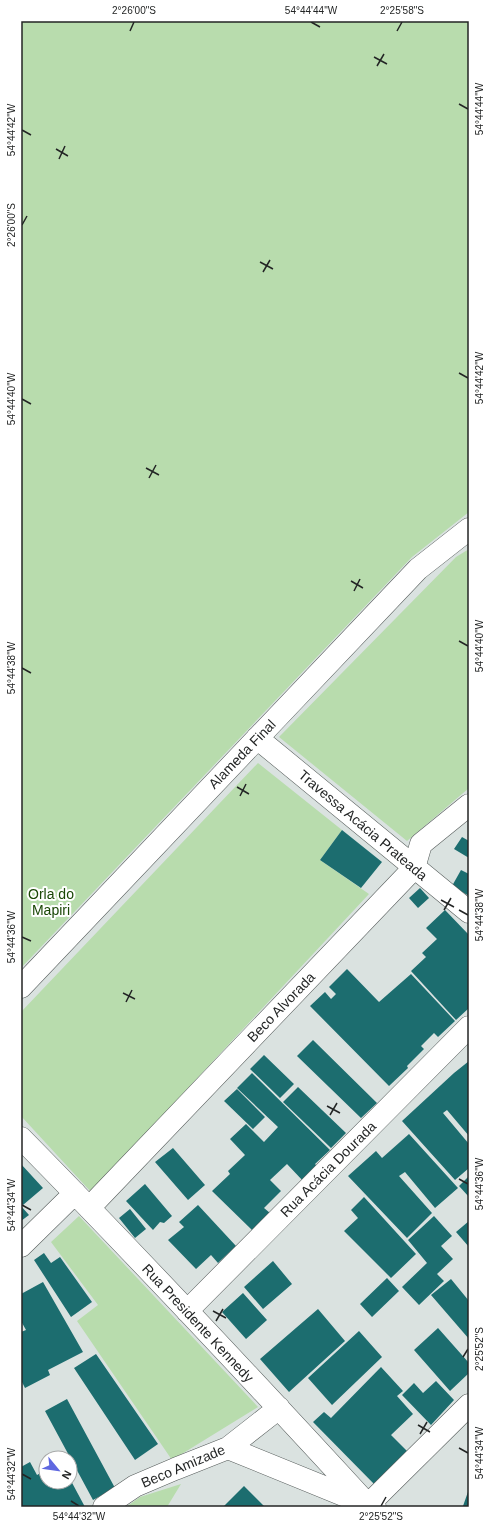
<svg xmlns="http://www.w3.org/2000/svg" width="490" height="1528" font-family="Arial,sans-serif">
  <style>
    .green { fill: #b8dcad }
    .building { fill: #1c6d6f }
    .lines { fill: none; stroke-linecap: round; stroke-linejoin: round }
    .minor-casing { stroke: #565c5b; stroke-width: 23 }
    .minor { stroke: #fff; stroke-width: 22 }
    .ticks { fill: none; stroke: #232525; stroke-width: 1.5 }
    .labels { text-anchor: middle; stroke-width: 4; stroke-linejoin: round; paint-order: stroke }
    .street-label { font-size: 14px; fill: #232525; stroke: #fff }
    .park-label { font-size: 14px; fill: #1a4706; stroke: #fff }
    .neatline { fill: none; stroke: #232525; stroke-width: 1.5 }
    .ticks-label { font-size: 10px; text-anchor: middle; fill: #232525 }
  </style>
  <rect width="100%" height="100%" fill="#dae2e0"/>
  <path class="green" d="M21,21h448v491l-57,45 -391,411z
    M469,549v239l-62,53 -128,-104 177,-180z
    M258,763l84,67 -22,30 49,34 -278,298 -70,-76v-104z
    M79,1216l179,191 -86,53 -95,-139 21,-16 -47,-63z
    M181,1484l-14,23h-41l14,-10z"/>
  <path class="building" d="M342,830l40,32 -21,26 -41,-28z
    M462,837l7,4v17l-15,-9z
    M461,870l8,4v22l-17,-10z
    M420,888l9,10 -11,10 -9,-10z
    M445,910l24,25v73l-13,12 -45,-49 15,-14 -4,-4 15,-14 -11,-11z
    M347,969l32,33 32,-28 44,47 -17,16 -4,-4 -13,13 3,3 -17,17 1,2 -19,18 -79,-80 15,-14 6,7 5,-5 -7,-7z
    M313,1040l64,63 -16,15 -64,-62z
    M264,1055l30,29 -14,14 -30,-29z
    M469,1061l-1,30 1,45 -22,-26 -4,3 26,31v24l-14,12 -53,-59 52,-48z
    M252,1073l78,77 -15,14 3,3 -14,15 -17,-18 -17,16 11,11 -17,17 6,5 -18,17 -40,-39 18,-17 -2,-3 17,-16 -15,-16 16,-15 18,18 14,-15 -41,-39z
    M298,1087l48,46 -15,15 -48,-46z
    M237,1089l28,28 -12,12 -29,-28z
    M409,1134l49,54 -23,20 -30,-36 -6,4 33,37 -25,25 -59,-62 28,-25 6,7z
    M173,1148l32,37 -17,15 -33,-38z
    M21,1164l22,24 -20,17 -2,-2z
    M469,1176v21l-10,-11z
    M145,1184l27,32 -8,7 -4,-1 -7,8 -27,-29z
    M364,1197l52,57 -25,24 -47,-47 14,-13 -7,-8z
    M198,1205l38,41 -18,17 -7,-8 -15,14 -28,-29 16,-13 -5,-5z
    M21,1206l8,9 -8,6z
    M130,1209l16,20 -11,9 -16,-20z
    M434,1216l18,20 -11,10 12,13 -16,15 7,7 -25,24 -17,-18 25,-24 -19,-23z
    M469,1221v26l-13,-15z
    M44,1253l7,10 9,-6 32,45 -21,15 -37,-57z
    M273,1261l19,23 -29,25 -19,-22z
    M387,1278l12,13 -27,26 -12,-13z
    M451,1279l18,22v38l-38,-44z
    M43,1282l40,70 -35,18 2,5 -25,13 -4,-8v-48l5,-2 -5,-9v-27z
    M243,1293l24,27 -21,19 -24,-27z
    M318,1309l27,32 -56,51 -29,-33z
    M438,1328l31,35v10l-19,18 -36,-41z
    M359,1331l23,26 -50,48 -24,-27z
    M96,1354l62,90 -23,16 -61,-92z
    M381,1367l22,24 -6,5 16,18 -22,21 16,16 -33,33 -61,-62 11,-10 7,6z
    M436,1381l18,19 -23,25 -29,-30 12,-12 9,10z
    M67,1399l48,89 -22,12 -48,-89z
    M30,1462l7,13 9,-5v12h24v-3l15,28h-64v-40z
    M244,1486l21,21h-42z
    M469,1489v18h-4l-2,-1z"/>
  <g class="lines">
    <defs>
      <path id="minor" d="M257,738l212,174
        M21,987l397,-418 51,-40
        M21,1138c118,120 233,243 347,367l7,2
        M89,1208l325,-340 7,-24 48,-39
        M21,1246l54,-53
        M187,1311l282,-284
        M228,1448l140,57 101,-100
        M104,1507l31,-21 40,-17 53,-21 51,-40"/>
    </defs>
    <use href="#minor" class="minor-casing"/>
    <use href="#minor" class="minor"/>
  </g>
  <path class="ticks" d="M311,22l9,5M130,31l4,-9M397,31l5,-9M374,57l13,7M377,66l7,-12M459,104l9,5M22,130l9,5M56,149l12,7M59,159l6,-13M22,225l5,-9M260,262l13,7M263,272l7,-12M459,373l9,5M22,399l9,5M146,468l13,7M149,478l7,-13M351,581l12,7M354,591l6,-12M459,641l9,5M22,668l9,5M237,787l12,7M240,796l6,-12M441,900l13,7M444,910l7,-12M459,910l9,5M22,937l9,4M123,993l12,6M126,1002l6,-12M327,1106l13,7M330,1115l7,-12M459,1179l9,5M22,1205l9,5M213,1311l13,7M216,1321l7,-12M463,1357l5,-8M418,1425l12,7M420,1434l7,-12M459,1448l9,5M22,1474l9,5M71,1501l8,5M381,1506l5,-9"/>
  <g class="labels">
    <g class="street-label">
      <text transform="translate(242 754) rotate(-46)" y="5">Alameda Final</text>
      <text transform="translate(363 825) rotate(40)" y="5">Travessa Acácia Prateada</text>
      <text transform="translate(281 1007) rotate(-46)" y="5">Beco Alvorada</text>
      <text transform="translate(328 1169) rotate(-45)" y="5">Rua Acácia Dourada</text>
      <text transform="translate(198 1323) rotate(47)" y="5">Rua Presidente Kennedy</text>
      <text transform="translate(183 1466) rotate(-23)" y="5">Beco Amizade</text>
    </g>
    <g class="park-label">
      <text x="51" y="899">Orla do<tspan x="51" dy="16">Mapiri</tspan></text>
    </g>
  </g>
  <rect width="490" height="1528" fill="none" stroke="#ffffff" stroke-width="44"/>
  <g transform="translate(58 1470) rotate(119)"><circle r="19" fill="#ffffff" stroke="#a7a8a8"/>
  <path d="M0-3L7 15L0 10L-7 15Z" fill="#5f68e0"/>
  <text y="-6" font-size="11" font-weight="bold" text-anchor="middle" fill="#232525">N</text>
  </g>
  <rect x="22" y="22" width="446" height="1484" class="neatline"/>
  <g class="ticks-label">
    <text x="134" y="14">2°26'00"S</text>
    <text x="311" y="14">54°44'44"W</text>
    <text x="402" y="14">2°25'58"S</text>
    <text transform="translate(479 109) rotate(-90)" y="4">54°44'44"W</text>
    <text transform="translate(11 130) rotate(-90)" y="4">54°44'42"W</text>
    <text transform="translate(11 225) rotate(-90)" y="4">2°26'00"S</text>
    <text transform="translate(479 378) rotate(-90)" y="4">54°44'42"W</text>
    <text transform="translate(11 399) rotate(-90)" y="4">54°44'40"W</text>
    <text transform="translate(479 646) rotate(-90)" y="4">54°44'40"W</text>
    <text transform="translate(11 668) rotate(-90)" y="4">54°44'38"W</text>
    <text transform="translate(479 915) rotate(-90)" y="4">54°44'38"W</text>
    <text transform="translate(11 937) rotate(-90)" y="4">54°44'36"W</text>
    <text transform="translate(479 1184) rotate(-90)" y="4">54°44'36"W</text>
    <text transform="translate(11 1205) rotate(-90)" y="4">54°44'34"W</text>
    <text transform="translate(479 1349) rotate(-90)" y="4">2°25'52"S</text>
    <text transform="translate(479 1453) rotate(-90)" y="4">54°44'34"W</text>
    <text transform="translate(11 1474) rotate(-90)" y="4">54°44'32"W</text>
    <text x="79" y="1520">54°44'32"W</text>
    <text x="381" y="1520">2°25'52"S</text>
  </g>
</svg>
